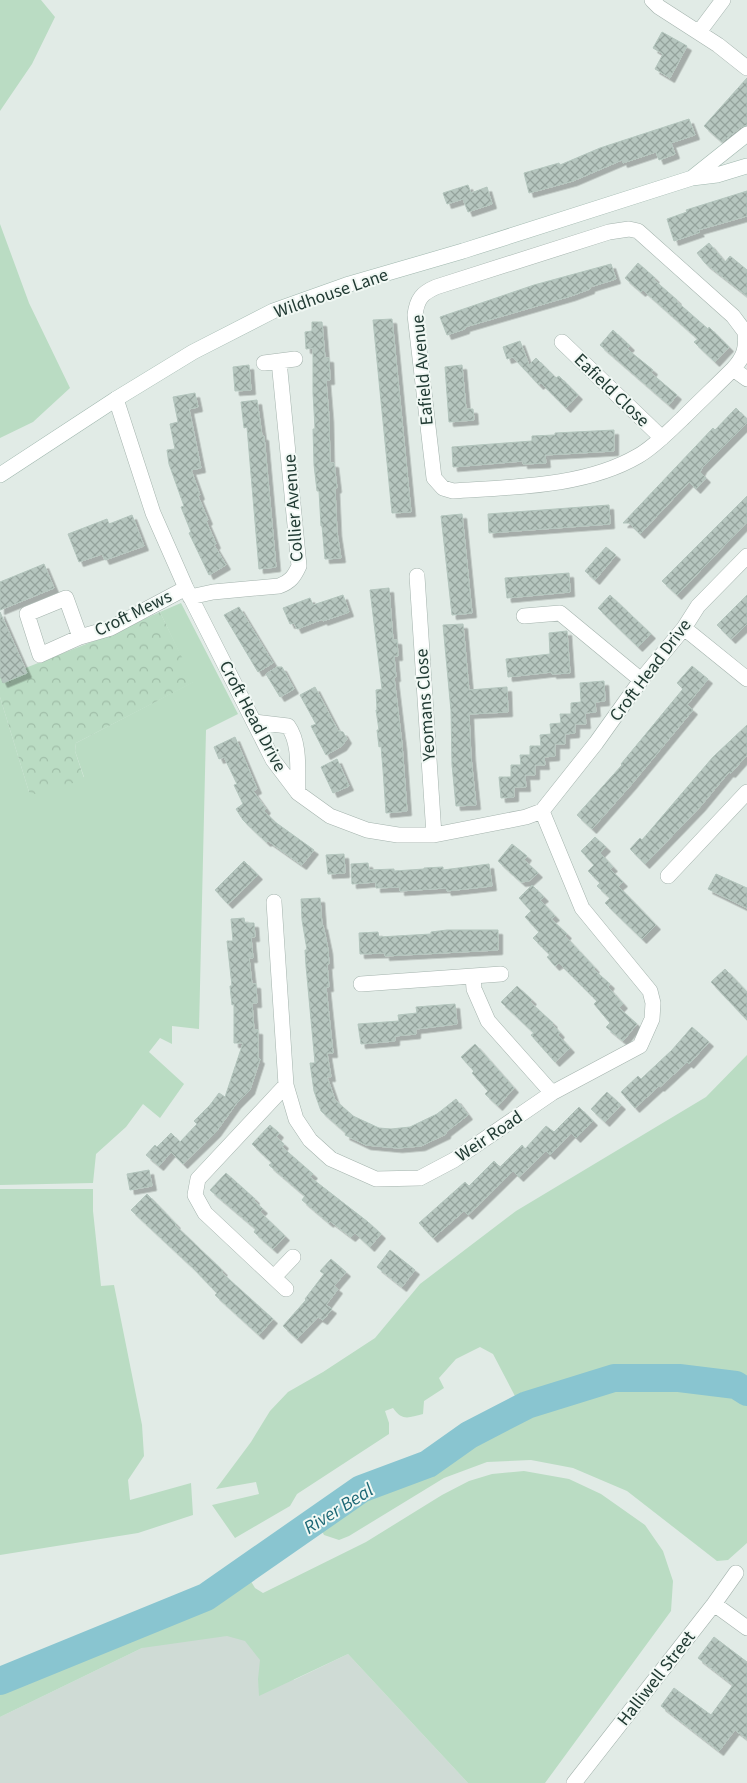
<svg xmlns="http://www.w3.org/2000/svg" width="747" height="1783" font-family="'Source Sans 3',sans-serif">
  <style>
    .built { fill: #cfdbd5 }
    .grass { fill: #badcc3 }
    .forest { fill: url(#forest-crowns) }
    .lines { fill: none; stroke-linecap: round; stroke-linejoin: round }
    .river { stroke: #89c5d0; stroke-width: 28 }
    .building { fill: url(#building-cross-hatch); stroke: #b3c5bd; filter: url(#shadow) }
    .minor-casing { stroke: #a4b3ad; stroke-width: 16 }
    .secondary-casing { stroke: #a0b7ae; stroke-width: 16 }
    .minor { stroke: #fff; stroke-width: 15 }
    .secondary { stroke: #fff; stroke-width: 15 }
    .labels { text-anchor: middle; stroke-width: 4; stroke-linejoin: round; paint-order: stroke }
    .street-label { font-size: 18px; fill: #223b34; stroke: #f1f8f4 }
    .water-label { font-size: 19px; font-style: italic; fill: #1d6876; stroke: #f1f8f4 }
  </style>
  <defs>
    <pattern id="forest-crowns" width="20" height="18" patternUnits="userSpaceOnUse" patternTransform="scale(1.25)"><rect width="20" height="18" fill="#badcc3"/><path d="M2 6a3 3 0 1 1 6 0M12 15a3 3 0 1 1 6 0" fill="none" stroke="#a0bea8"/></pattern>
    <pattern id="building-cross-hatch" width="8" height="8" patternUnits="userSpaceOnUse" patternTransform="scale(1.25)"><rect width="8" height="8" fill="#b6c6bf"/><path d="M0 0l8 8M0 8l8-8" fill="none" stroke="#94a29c"/></pattern>
    <filter id="shadow"><feDropShadow dx="4.5" dy="4.5" stdDeviation="0" flood-color="#0004"/></filter>
  </defs>
  <rect width="100%" height="100%" fill="#e1ebe6"/>
  <path class="built" d="M223,1606l71,74 54,-26 120,129h-468v-66l142,-69z"/>
  <path class="grass" d="M0,0h41l14,17 -23,47 -32,47z
    M0,224l29,79 41,85 -37,34 -33,16z
    M181,603l57,111 -32,16 -7,299 -27,-3v18l-12,-6 -11,14 35,32 -24,34 -17,-14 -17,23 -30,27 -3,29 -93,2v-488l29,95 55,-15 -9,-26 1,-8 117,-61 -33,-70z
    M747,1055v327l-19,-6 -87,-9h-28l-39,15 -58,16 -23,-44 -13,-7 -24,12 -17,19 5,10 -20,13 -1,13c-14,3 -20,8 -30,-6l-8,3 4,12v11l-92,60 -7,12 -55,32 -23,-33 47,-11 -3,-12 -40,7 35,-47 19,-31 18,-19 35,-20 52,-34 45,-54 96,-73 190,-114z
    M0,1189h93v22l8,75 13,-1 28,140 2,31 -16,24 2,20 61,-17 2,32 -55,18 -138,22z
    M613,1383l79,1 44,8 11,9v142l-19,17 -11,1 -90,-70 -54,-23 -42,-8 -44,2 -43,16 -95,58 -10,4 -15,-5 -6,-12 99,-48 39,-26 70,-38z
    M524,1471l45,8 32,15 44,31 18,26 10,30 -2,30 -126,172h-77l-120,-129 -89,42 -1,-17 2,-19 -15,-19 -18,-5 -85,12 -142,69v-26l16,-9 194,-81 37,-26 8,13 8,5 103,-51 76,-47 27,-14 23,-7z"/>
  <path class="forest" d="M160,612l34,70 -118,61 -1,8 9,27 -4,3 -45,13 -6,-2 -29,-95v-19l104,-41z"/>
  <g class="lines">
    <path class="river" d="M0,1681l206,-84 155,-108 67,-25 41,-29 58,-30 87,-27h65l57,7 11,7"/>
  </g>
  <path class="building" d="M662,32l25,14 -17,32 -15,-9 8,-15 -10,-6z
    M747,78v47l-6,2 -19,15 -18,-16z
    M689,119l6,16 -24,8 4,11 -16,6 -3,-8 -33,11 -1,-3 -49,21 -44,12 -5,-20 35,-10 1,2 40,-17z
    M468,185l3,8 16,-6 5,17 -24,8 -5,-13 -16,5 -4,-11z
    M747,191v25l-49,14 2,2 -26,9 -7,-22 20,-7 -1,-2z
    M709,243l16,19 5,-6 17,14v26l-42,-33 -8,-10z
    M638,263l17,15 -2,1 24,21 -1,1 32,28 1,-2 20,20 -14,15 -21,-20 4,-3 -55,-49 -2,2 -16,-14z
    M611,264l5,15 -26,8v2l-19,7 -106,31v2l-18,6 -7,-18 94,-32z
    M392,319l19,193 -19,1 -19,-193z
    M312,322h10l3,36h4l1,22h-4l3,37 1,46h4l3,25 -2,1 2,43 4,26 -16,1 -3,-33h-1l-2,-35h-2l-3,-26 -1,-36h2l-2,-36v-45l-7,1 -1,-17 7,-1z
    M613,330l17,16 -3,3 26,21 -2,3 26,22 -8,10 -69,-60z
    M520,341l9,24 7,-7 20,20 3,-2 19,19 -12,13 -25,-25 -2,2 -26,-28 -6,2 -4,-12z
    M249,365l2,25 -16,1 -2,-24z
    M462,365l4,44h7l1,11 -25,2 -4,-55z
    M195,393l3,14 -9,2 12,59 -10,2 9,25 -2,1 10,24 -2,1 10,23 -2,1 12,20 -17,10 -20,-42 2,-1 -10,-25 3,-1 -15,-42 -2,-14 8,-1 -5,-25 8,-2 -5,-25z
    M257,400l5,36h2l12,131 -17,2 -12,-142 -3,1 -3,-26z
    M736,408l11,11v4l-45,45 -2,4 6,6 -10,11 -7,-7 -49,52 -11,-11h-6l90,-95 2,2z
    M614,430v21l-69,4 1,8 -23,1v-3l-70,6 -1,-20 80,-6v-5l23,-1v-2z
    M747,496v26l-70,73 -15,-14z
    M609,505l1,19 -121,9 -1,-19z
    M462,514l10,99 -20,2 -11,-99z
    M132,515l12,31 -39,14 -3,-6 -23,8 -11,-28 39,-15 2,5z
    M606,547l10,8 -21,25 -10,-9z
    M44,564l10,24 -54,22v-28z
    M569,573l1,19 -63,6 -2,-20z
    M389,588l4,52h4l1,16h-4l2,21h-2l8,67 5,67 -21,2 -3,-43 -2,-24 -2,1 -2,-17h2l-3,-20h1l-1,-20 6,-1 -12,-99z
    M343,595l6,17 -26,9v-2l-26,10 -3,-6 -4,1 -7,-16 27,-10 3,7z
    M610,595l41,39 -13,13 -40,-39z
    M747,595v29l-16,15 -14,-14z
    M239,607l34,56 -15,9 -34,-57z
    M0,612l27,61 -24,10 -3,-7z
    M463,624l6,66 38,-3 1,25 -39,2 2,43 5,48 -20,1 -4,-41 -1,-54 -8,-86z
    M567,631l3,42 -18,1v-2l-44,5 -2,-18 44,-5 -1,-21z
    M692,666l16,13 -21,26 6,5 -62,75 -39,44 -15,-14 45,-50 -1,-1 62,-75 -6,-6z
    M277,667h5l12,22 -14,8 -14,-23z
    M604,681l1,20 -10,1 1,10 -11,1 1,11h-11v9l-10,1v10h-10v12l-11,1 1,8h-10v10h-10l1,12h-12v10l-13,1 -2,-21h12v-12h10l-1,-10h10v-9h11l-1,-11 11,-1 -1,-10 11,-1 -1,-9h11v-11l10,-1 -1,-19z
    M315,687l23,44 5,1 4,7 -5,7 -16,9 -15,-29 5,-2 -16,-29z
    M747,725v30l-16,18 -2,-1 -29,35 -55,57 -15,-15 10,-11 2,2 71,-83z
    M235,737l22,52 -4,2 13,18 -2,2 11,11 39,28 -12,15 -34,-24 -2,1 -23,-22 -7,-11 7,-5 -9,-19 3,-1 -13,-27 -5,2 -5,-12z
    M337,759l12,27 -16,7 -12,-26z
    M595,837l11,10 -6,6 13,14 -3,2 13,13 -5,4 38,39 -14,14 -37,-36 5,-5 -13,-12 3,-3 -12,-12 6,-6 -13,-14z
    M512,844l15,12 -3,4 14,13 -9,8 -8,1 -23,-21z
    M344,854l1,19 -17,1 -2,-19z
    M244,861l14,14 -30,29 -13,-14z
    M368,863l1,7 25,-1v2l30,-2v-1l19,-1v3l46,-6 3,22 -45,5 -1,-3 -46,3v-4l-24,1v-6l-24,2 -1,-20z
    M716,874l31,14v20l-39,-19z
    M532,885l12,12 -4,3 15,16 -4,3 16,15 -2,2 30,32 -2,1 17,15 -2,3 15,17 -4,4 18,16 -14,17 -17,-14 4,-4 -16,-19 3,-3 -38,-38 -4,3 -8,-9 3,-2 -17,-17 6,-6 -14,-15 6,-6 -12,-13z
    M320,898l2,27h1l5,24 1,15h-2l2,23h-3l7,66h-6l4,24h-4l8,23 18,16 26,12 12,1 19,-2 27,-13 19,-15 12,16 -22,17v2l-25,12 -23,2 -32,-3 -21,-10 1,-2 -25,-22 -7,-20 -4,-28h5l-9,-97 -1,-16h2l-5,-30 -1,-21z
    M244,918l1,5h9l1,14h-4l2,21h-4l3,26h4l1,19h-5l2,27h4v28l2,1 -10,31 -14,14 -20,28 -33,32 -12,-12 -12,14 -13,-11 9,-10 2,2 14,-14 9,9 17,-18 -3,-3 16,-16 9,-12 6,4 18,-54h-9v-39l-2,1 -2,-19h2l-5,-45h6l-2,-22z
    M447,930h51v20l-113,6v-3l-25,1 -1,-21 19,-1 1,5 52,-3v-2z
    M725,969l22,23v28l-36,-38z
    M517,986l15,14 -2,2 23,21 -1,1 8,9 -2,2 12,13 -15,14 -24,-27 3,-2 -33,-31z
    M455,1004l2,20 -41,5v5l-21,2v5l-34,3 -3,-20 41,-3 -1,-6 19,-2 -1,-6z
    M692,1027l17,15 -20,22 -2,-2 -27,25 -1,-1 -24,22 -14,-16 17,-16 3,3 31,-29z
    M475,1044l39,44 -16,18 -13,-12 3,-3 -16,-18 2,-2 -13,-14z
    M607,1092l14,13 -16,17 -14,-13z
    M579,1107l14,14 -17,17 -5,-5 -21,22 -4,-4 -27,26 -6,-6 -45,44 -4,-4 -31,27 -14,-15 46,-41 4,4 25,-25 6,6 22,-22 3,4 21,-23 8,6z
    M270,1125l9,8 -3,4 8,7 -2,3 31,27 -3,3 58,45 13,12 -11,13 -15,-14 -4,4 -21,-16 -1,2 -27,-23 3,-4 -36,-31 3,-2 -20,-19z
    M149,1170l3,16 -22,4 -3,-16z
    M226,1173l29,26 -1,2 9,8 -3,3 25,24 -12,13 -19,-17 2,-3 -46,-39z
    M147,1194l29,30 -1,1 48,46 -2,1 52,47 -14,16 -44,-40 2,-2 -25,-26 -61,-57z
    M390,1250l25,20 -13,17 -25,-20z
    M331,1259l15,13 -12,14 4,3 -12,16 6,4 -9,11 -5,-3 -21,22 -14,-13 23,-26 -1,-1 19,-25 -4,-3z
    M714,1637l33,25v77l-12,-9 -16,21 -58,-45 13,-18 37,27 22,-30 -35,-27z"/>
  <g class="lines">
    <defs>
      <path id="minor" d="M652,0l7,7 59,38 29,23
        M699,32l24,-32
        M745,332l-12,-16 -95,-85 -9,-2 -20,3 -173,55c-14,6 -19,12 -21,28l19,163 9,10 10,3c59,-4 132,-4 185,-35 16,-9 30,-24 44,-37 17,-17 34,-33 51,-50 11,-12 14,-21 12,-37l2,-1
        M562,342l100,96
        M264,363l31,-4
        M733,369l14,10
        M116,399l37,114 33,75 87,172 25,33 32,23 37,14 31,5h36l92,-18 16,-6 54,-68 45,-63 43,-52 14,-22 49,-50
        M417,576l17,259
        M190,597l23,-5 66,-6c11,-4 15,-9 20,-20l-20,-205
        M524,616l36,-3 81,67
        M684,628l63,51
        M80,637l-14,-39 -39,16 13,41 40,-18 31,-9 75,-40
        M254,722l34,4c13,18 9,46 10,67
        M668,876l79,-84
        M274,902l12,183 10,34 14,21 21,19 45,20 44,-1 34,-18 98,-67 88,-47 12,-27 1,-16 -3,-12 -68,-83 -40,-97
        M473,976l28,-2
        M361,984l112,-8 1,13 14,32 64,72
        M274,1277l19,-20
        M286,1289l-81,-76 -10,-18 3,-16 88,-94
        M714,1604l33,24
        M574,1783l140,-179 22,-31"/>
      <path id="secondary" d="M693,177l54,-43
        M0,475l116,-76 77,-47 80,-41 73,-26 117,-34 229,-73 25,-3 30,-9"/>
    </defs>
    <use href="#minor" class="minor-casing"/>
    <use href="#secondary" class="secondary-casing"/>
    <use href="#minor" class="minor"/>
    <use href="#secondary" class="secondary"/>
  </g>
  <g class="labels">
    <g class="street-label">
      <text transform="translate(331 293) rotate(-19)" y="6">Wildhouse Lane</text>
      <text transform="translate(422 370) rotate(-95)" y="6">Eafield Avenue</text>
      <text transform="translate(612 390) rotate(44)" y="6">Eafield Close</text>
      <text transform="translate(293 508) rotate(-94)" y="6">Collier Avenue</text>
      <text transform="translate(133 613) rotate(-26)" y="6">Croft Mews</text>
      <text transform="translate(650 670) rotate(-53)" y="6">Croft Head Drive</text>
      <text transform="translate(425 705) rotate(-94)" y="6">Yeomans Close</text>
      <text transform="translate(253 716) rotate(62)" y="6">Croft Head Drive</text>
      <text transform="translate(489 1136) rotate(-34)" y="6">Weir Road</text>
      <text transform="translate(656 1678) rotate(-52)" y="6">Halliwell Street</text>
    </g>
    <g class="water-label">
      <text transform="translate(338 1508) rotate(-32)" y="7">River Beal</text>
    </g>
  </g>
</svg>
